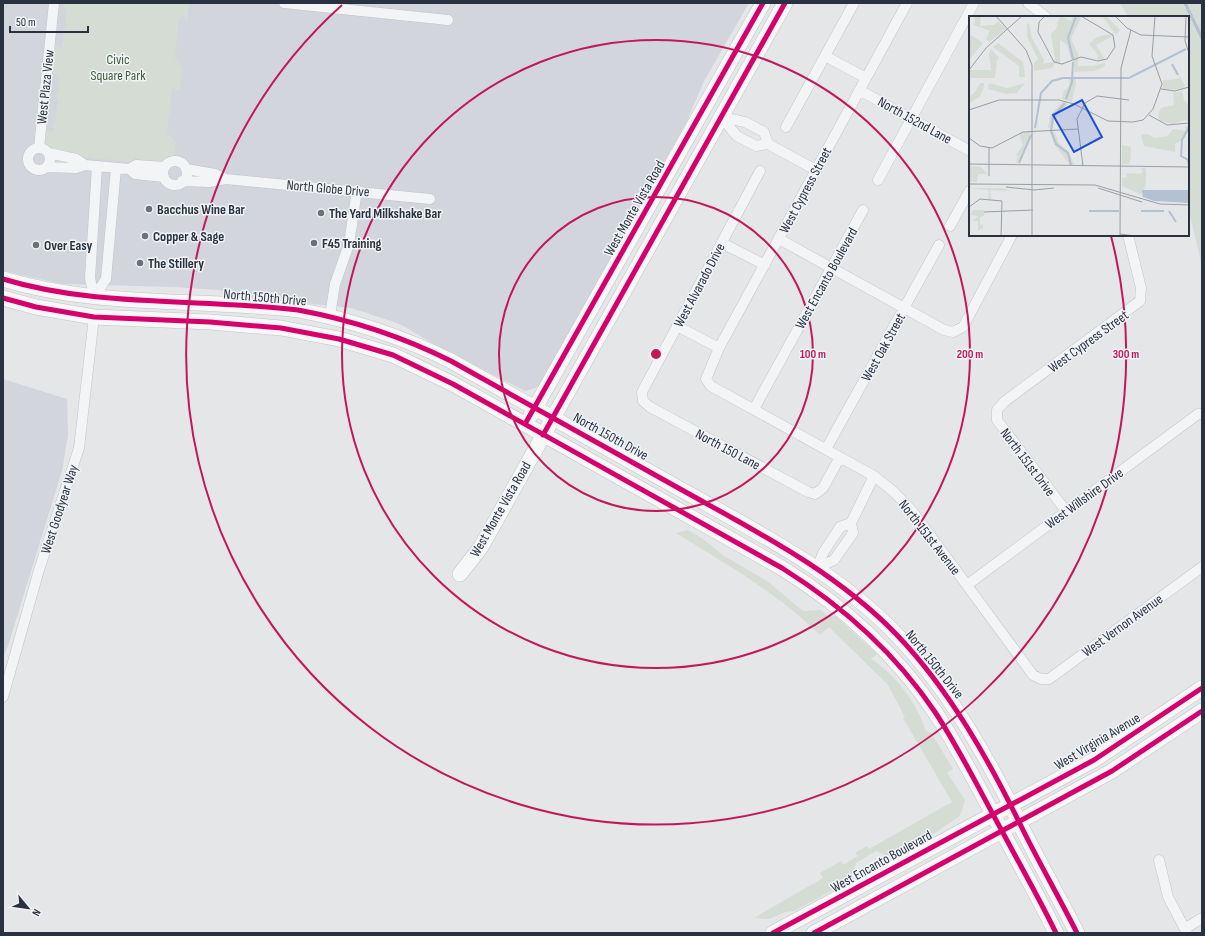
<svg xmlns="http://www.w3.org/2000/svg" width="1205" height="936" font-family="'Sofia Sans Condensed',sans-serif">
  <style>
    .built { fill: #d2d5db }
    .green { fill: #d4dcd4 }
    .lines { fill: none; stroke-linecap: round; stroke-linejoin: round }
    .stream { stroke: #b3c1d2; stroke-width: 3 }
    .street-casing { stroke: #c2c4c6; stroke-width: 11 }
    .secondary-casing { stroke: #c2c4c6; stroke-width: 16 }
    .street { stroke: #f2f4f5; stroke-width: 10 }
    .secondary { stroke: #f6f7f7; stroke-width: 15 }
    .cycleway-casing { stroke: #f1f4f7; stroke-width: 8 }
    .cycleway { stroke: #d6006c; stroke-width: 5 }
    .ring { fill: none; stroke: #c2185b; stroke-width: 2 }
    .poi-dot { fill: #6b717b; stroke: #f1f4f7; stroke-width: 1.5 }
    .labels { text-anchor: middle; stroke-width: 3; stroke-linejoin: round; paint-order: stroke }
    .park-label { font-size: 14px; fill: #3e5c38; stroke: #f1f4f7 }
    .street-label { font-size: 14px; fill: #2a3241; stroke: #f1f4f7 }
    .poi-label { font-size: 14px; font-weight: bold; fill: #2a3241; stroke: #f1f4f7; text-anchor: start }
    .inset-river { fill: none; stroke: #b3c1d2; stroke-width: 2 }
    .inset-road { fill: none; stroke: #9a9ea5; stroke-width: 1 }
    .view { fill: #1d4ed8; fill-opacity: 0.15; stroke: #1d4ed8; stroke-width: 2 }
    .inset-edge { fill: none; stroke: #2a3241; stroke-width: 2 }
    .centre { fill: #c2185b; stroke: #f1f4f7; stroke-width: 2 }
    .ring-label { font-size: 12px; text-anchor: middle; font-weight: bold; fill: #c2185b; stroke: #f1f4f7; stroke-width: 3; stroke-linejoin: round; paint-order: stroke }
  </style>
  <rect width="100%" height="100%" fill="#e4e6e8"/>
  <path class="built" d="M3,3h746l-45,78 -18,42 -144,259 -6,6 -11,3 -88,-45 -37,-22 -49,-16 -105,-11 -28,-7 -44,-3 -112,-3 -59,-13z
    M3,379l64,20 1,36 -6,36 -54,175 -5,11z"/>
  <path class="green" d="M61,3h129l-3,18 -4,-5 -4,3 -4,39 7,10 -2,23 -8,-3 -2,19 2,4 -3,3 -2,18 9,11 -2,14 -22,7 -89,-9 -20,-11 2,-16 7,4 3,-2 -3,-4 3,-3 3,-23 -3,-4 3,-3 1,-13 -8,-10 3,-25 8,4 2,-14 -2,-3 3,-4 2,-17z
    M1120,3h82v263l-14,-59v-190h-60z
    M688,530l15,9 21,17 43,25 36,30 18,-1 7,6h7l42,38 -6,5c22,13 48,46 54,71l7,4 21,35 -6,4 18,27c-2,5 -3,11 -5,15 -3,4 -54,37 -60,39 -4,1 -7,0 -12,2l-12,-5 -20,12 -4,12 -7,3 -5,8 -46,25 -9,1 -16,7 -15,-1 69,-40 -3,-5 21,-12 2,4 15,-9 -3,-3 12,-7 2,3 83,-47 -49,-84 2,-1 -17,-32 -59,-58 -9,8c-43,-42 -92,-70 -144,-102z"/>
  <g class="lines">
    <path class="stream" d="M1185,3l17,35"/>
    <defs>
      <path id="street" d="M284,3l164,17
        M907,3l-188,345 -13,31 5,7 163,90 20,16 19,20 120,163 8,4h8l153,-112
        M1028,3l18,14
        M825,56l41,22
        M859,90l111,61
        M721,117l24,5 19,10 4,12 -12,2 -19,-10z
        M786,127l68,-124
        M768,144l48,26
        M28 159a11 11 0 1 1 22 0a11 11 0 1 1-22 0Z
        M39,148l15,-145
        M49,153l27,6 9,6
        M163 173a12 12 0 1 1 24 0a12 12 0 1 1-24 0Z
        M47,167l29,1 9,-3 44,4 6,5 29,3
        M129,169l7,-4 28,2
        M186,169l29,5 11,5
        M760,171l-118,221 1,9 7,6 158,85 7,2 8,-6 17,-31
        M878,180l96,-177
        M182,181l27,1 17,-3 204,20
        M950,226l20,-36
        M779,239l165,91 9,2 10,-5 49,-92
        M722,243l43,22
        M94,297l12,-18 10,-111
        M94,297l-4,-19 7,-112
        M330,316l5,-32 14,-40 8,-54
        M677,326l42,22
        M754,409l109,-199
        M826,449l113,-204
        M1066,511l-69,-91v-10l7,-8 136,-101 1,-13 -13,-53
        M817,568l17,-8 19,-27 -2,-10 23,-47
        M817,568l6,-15 17,-26 11,-4
        M967,585l231,-171h4
        M3,697l36,-127 40,-122 15,-131
        M1159,860l9,37 19,36
        M1186,928l16,-10"/>
      <path id="secondary" d="M3,279c95,29 197,19 295,31 54,10 105,27 153,51 77,43 154,86 231,129 75,42 153,81 214,144 54,56 94,128 128,198 17,34 36,67 53,101
        M3,298l33,9 58,10 116,5 71,6 58,11 54,16 60,29 329,184c59,37 114,86 153,144 25,38 45,79 67,119 18,34 37,67 54,102
        M531,415l232,-412
        M460,574l21,-27 304,-544
        M773,933l321,-173 108,-72
        M814,933l298,-162 90,-60"/>
    </defs>
    <use href="#street" class="street-casing"/>
    <use href="#secondary" class="secondary-casing"/>
    <use href="#street" class="street"/>
    <use href="#secondary" class="secondary"/>
    <defs>
      <path id="cycleway" d="M3,279c95,29 197,19 295,31 54,10 105,27 153,51 77,43 154,86 231,129 75,42 153,81 214,144 54,56 94,128 128,198 17,34 36,67 53,101
        M3,298l33,9 58,10 116,5 71,6 58,11 54,16 60,29 329,184c59,37 114,86 153,144 25,38 45,79 67,119 18,34 37,67 54,102
        M525,424l238,-421
        M543,435l242,-432
        M773,933l321,-173 108,-72
        M814,933l298,-162 90,-60"/>
    </defs>
    <use href="#cycleway" class="cycleway-casing"/>
    <use href="#cycleway" class="cycleway"/>
  </g>
  <g class="ring">
    <circle cx="656" cy="354" r="157"/>
    <circle cx="656" cy="354" r="314"/>
    <path d="M1111 236A470 470 0 1 1 342 5"/>
  </g>
  <g class="poi-dot">
    <circle cx="149" cy="209" r="4"/>
    <circle cx="321" cy="213" r="4"/>
    <circle cx="145" cy="236" r="4"/>
    <circle cx="314" cy="243" r="4"/>
    <circle cx="36" cy="245" r="4"/>
    <circle cx="140" cy="263" r="4"/>
  </g>
  <g class="labels">
    <g class="park-label">
      <text x="118" y="64">Civic<tspan x="118" dy="16">Square Park</tspan></text>
    </g>
    <g class="street-label">
      <text transform="translate(45 87) rotate(-84)" y="5">West Plaza View</text>
      <text transform="translate(915 120) rotate(29)" y="5">North 152nd Lane</text>
      <text transform="translate(328 188) rotate(5)" y="5">North Globe Drive</text>
      <text transform="translate(805 190) rotate(-62)" y="5">West Cypress Street</text>
      <text transform="translate(634 208) rotate(-60)" y="5">West Monte Vista Road</text>
      <text transform="translate(826 278) rotate(-61)" y="5">West Encanto Boulevard</text>
      <text transform="translate(699 285) rotate(-62)" y="5">West Alvarado Drive</text>
      <text transform="translate(265 297) rotate(5)" y="5">North 150th Drive</text>
      <text transform="translate(1088 341) rotate(-36)" y="5">West Cypress Street</text>
      <text transform="translate(883 347) rotate(-61)" y="5">West Oak Street</text>
      <text transform="translate(611 436) rotate(29)" y="5">North 150th Drive</text>
      <text transform="translate(728 449) rotate(28)" y="5">North 150 Lane</text>
      <text transform="translate(1028 462) rotate(53)" y="5">North 151st Drive</text>
      <text transform="translate(1084 498) rotate(-36)" y="5">West Willshire Drive</text>
      <text transform="translate(59 509) rotate(-72)" y="5">West Goodyear Way</text>
      <text transform="translate(500 509) rotate(-60)" y="5">West Monte Vista Road</text>
      <text transform="translate(930 537) rotate(52)" y="5">North 151st Avenue</text>
      <text transform="translate(1122 625) rotate(-36)" y="5">West Vernon Avenue</text>
      <text transform="translate(935 664) rotate(51)" y="5">North 150th Drive</text>
      <text transform="translate(1097 741) rotate(-31)" y="5">West Virginia Avenue</text>
      <text transform="translate(881 861) rotate(-29)" y="5">West Encanto Boulevard</text>
    </g>
    <g class="poi-label">
      <text x="157" y="214">Bacchus Wine Bar</text>
      <text x="329" y="218">The Yard Milkshake Bar</text>
      <text x="153" y="241">Copper &amp; Sage</text>
      <text x="322" y="248">F45 Training</text>
      <text x="44" y="250">Over Easy</text>
      <text x="148" y="268">The Stillery</text>
    </g>
  </g>
  <g transform="translate(969 16)">
    <rect width="220" height="220" fill="#e4e6e8"/>
    <path d="M6,0h6l-1,10 14,-1 4,-4 8,8 -17,13 -3,-3 4,-8 -16,-6zM91,0l11,5 3,-5 7,2 -10,20 8,19 -8,3 -4,-15 -7,-5v24l-7,-3 2,-2 -4,-25 5,-5 2,-6 -3,-1h3zM133,0h4l14,14 -4,5zM60,7l3,15 12,22 -1,4 10,-2 2,1 -3,5 -18,3v-8l4,-4 -11,-22v-13zM0,18l14,9 -14,17zM141,18l3,2 -17,9 9,15 -7,1 -1,-7 -8,-10 8,-7zM29,27l25,19 2,15h-6v-11l-26,-19zM22,33l8,9 -2,2 -2,18h-26l1,-8h21l-2,-17zM109,42v8h15l11,-3 1,-2v5l-11,5 -19,1 -2,-13zM211,60l5,10 -4,4 -19,-1 1,-9 15,-1zM100,63h6l1,3 -4,20 -10,-3 2,-8 5,-5zM11,67h4v3l-4,11 -11,6v-6l6,-5zM20,67l18,5 18,-5 -8,10 -11,1 -18,-5zM213,75l2,9 5,5v16l-4,-1 -12,4 -13,-3 -2,-6 3,-7 13,-3 -1,-12zM94,85l4,1v3l-13,14 -1,9h-5l2,-12zM220,107l-1,9 -6,8 -7,4v8l-31,-6 -3,-11 6,-1 8,4 13,-2 5,-7 14,2 -2,-3zM80,113h4l6,14 10,9 5,13 -5,-1 -14,-19zM62,115l-13,32h-2l2,-7 -2,-1 7,-10 -4,-12zM153,129l9,2 -1,17h-8zM0,150l12,1 6,7h-9l-1,8h-8zM172,152h4l1,3v12l-4,12 -20,-9v-8l5,-1 -1,-4 14,1 3,-2zM0,172h34l8,3 -21,-1 1,10h-3l1,-10zM4,194h11v6l-4,1v7l3,1v3l-5,3v-10h-5l5,-5 -8,-1z" fill="#d4dcd4"/>
    <path d="M173,174h47v13l-35,-2 -11,-4z" fill="#b3c1d2"/>
    <path class="inset-river" d="M99,22l5,21M99,22l8,-22M203,48l6,11M97,83l6,-17 1,-20M96,87l-12,14 -2,14 5,13 12,9 3,12M66,112l6,-35 11,-12 11,-3h66l57,-29M50,147l12,-28M220,150l-1,-6 -7,-4 1,-16 7,-13M220,154v20M120,195h30M172,195h23M200,195l7,11"/>
    <path class="inset-road" d="M27,0l30,34 6,15v171M76,0l-6,6 -1,10 16,30 8,2 19,-7 17,4 9,-2 8,-12 -2,-12 -32,-19M146,0l12,12 14,7 48,2M217,0l-1,25 4,12M0,54l17,-22 36,-32M192,73l14,2 14,-4M0,94l30,-10h60l15,4 34,17 25,1 10,-2 10,-11 9,-25 -10,-28 3,-40M180,99l18,10 22,-2M0,122l11,8 12,2 31,-16 55,-3M0,148l220,3M114,150l-6,-47 8,-16 12,-7 32,4M20,160v-28M0,168l126,1 65,19 29,1M37,171l28,3 20,-2M129,172l44,14M0,191l11,-8 22,2 -1,35M15,196l49,-2M151,218l15,2M151,220l1,-168 10,-38"/>
    <path class="view" d="M113,84l20,37 -28,15 -21,-37z"/>
    <rect width="220" height="220" class="inset-edge"/>
  </g>
  <circle cx="656" cy="354" r="6" class="centre"/>
  <g class="ring-label">
    <text x="813" y="358">100 m</text>
    <text x="970" y="358">200 m</text>
    <text x="1126" y="358">300 m</text>
  </g>
  <rect width="1205" height="936" fill="none" stroke="#2a3241" stroke-width="8"/>
  <g transform="translate(28 908) rotate(119)" stroke="#f1f4f7" stroke-width="3" paint-order="stroke">
  <path d="M0-3L7 15L0 10L-7 15Z" fill="#2a3241"/>
  <text y="-6" font-size="11" font-weight="bold" text-anchor="middle" fill="#2a3241">N</text>
  </g>
  <path d="M10 26v6h78v-6" fill="none" stroke="#2a3241" stroke-width="2"/>
  <text x="16" y="26" font-size="12" fill="#2a3241" stroke="#f1f4f7" stroke-width="3" paint-order="stroke">50 m</text>
</svg>
